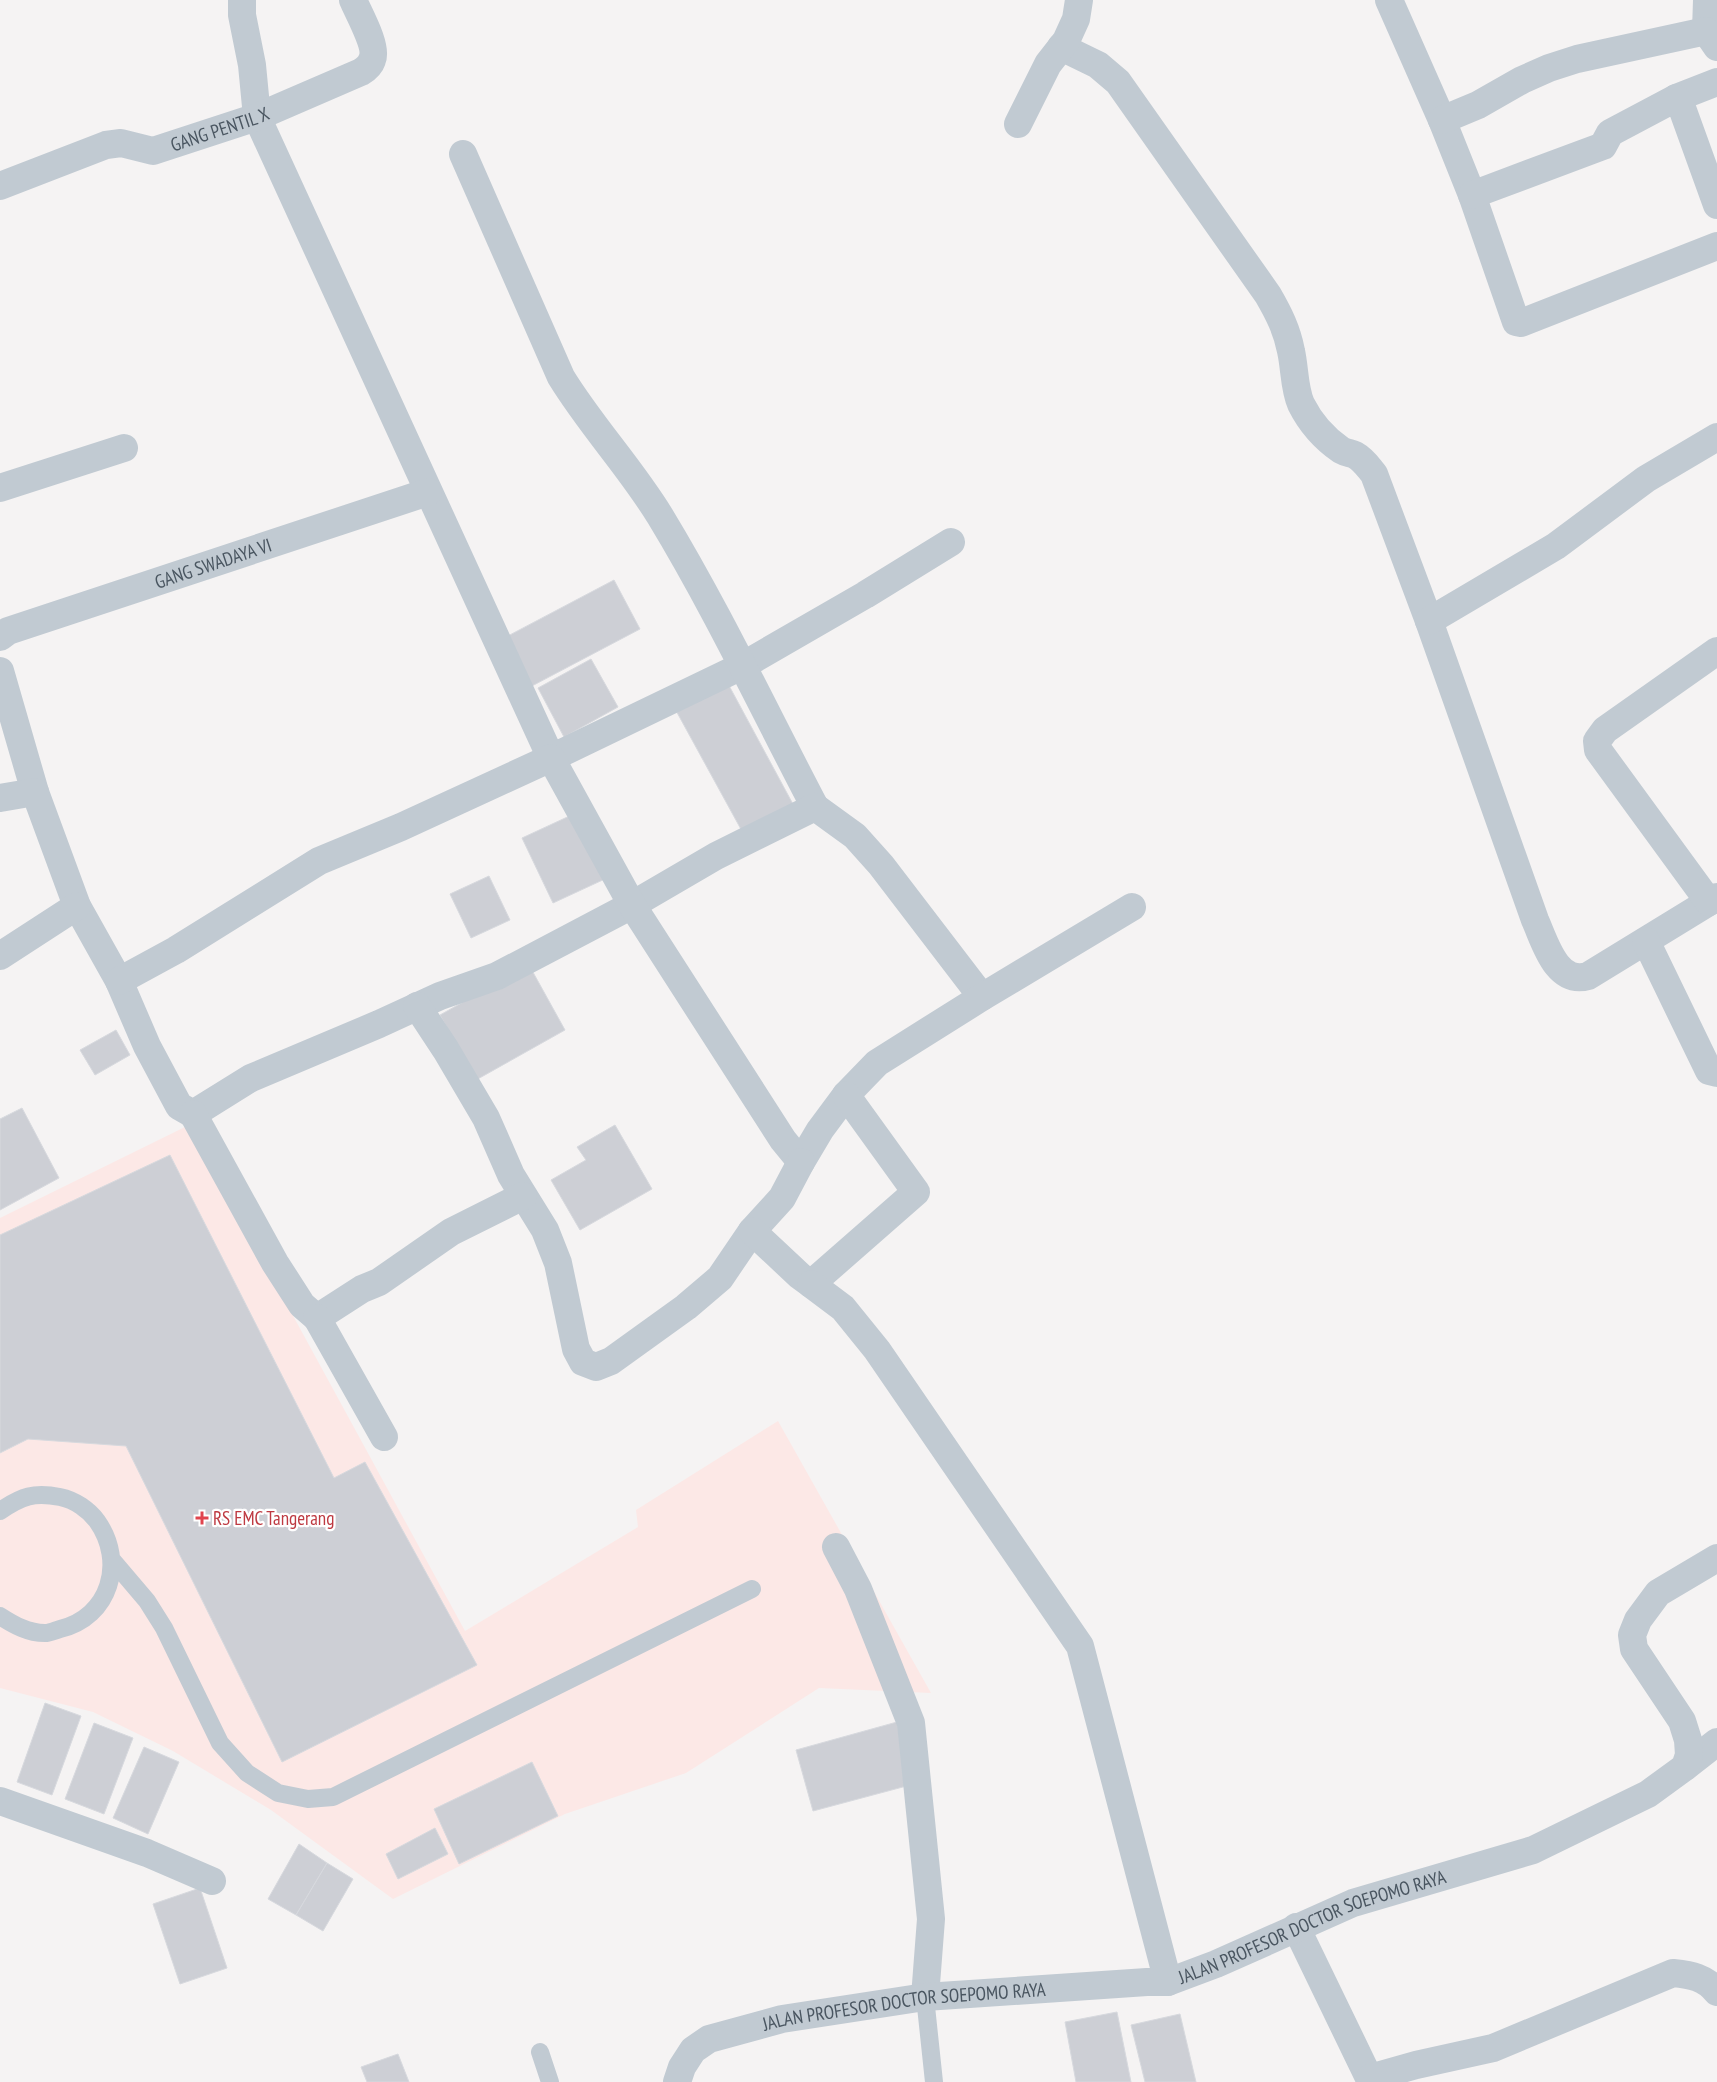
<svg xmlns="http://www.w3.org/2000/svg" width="1717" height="2082" font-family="'PT Sans Narrow',sans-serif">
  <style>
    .medical { fill: #fce8e6 }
    .building { fill: #cdcfd5; stroke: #d7d9de }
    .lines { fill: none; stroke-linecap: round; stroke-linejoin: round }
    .service { stroke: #c1cad2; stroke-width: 18 }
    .minor { stroke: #c1cad2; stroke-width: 28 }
    .health-dot { fill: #e0444e; stroke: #fff; stroke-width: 2 }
    .labels { text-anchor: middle; stroke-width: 4.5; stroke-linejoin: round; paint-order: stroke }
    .street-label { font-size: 19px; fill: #4a5661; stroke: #fff }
    .health-label { font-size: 19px; fill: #be3a42; stroke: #fff; text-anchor: start }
  </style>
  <rect width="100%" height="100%" fill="#f5f3f3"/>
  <path class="medical" d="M189,1125l276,506 173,-104 -2,-17 142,-89 153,272 -112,-5 -133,85 -121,41 -172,85 -122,-89 -98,-59 -80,-39 -93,-24v-470z"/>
  <path class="building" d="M614,580l26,49 -110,58 -26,-49z
    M591,659l27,48 -54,30 -26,-49z
    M726,680l68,126 -51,27 -69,-126z
    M576,813l31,65 -54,25 -31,-65z
    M489,876l21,44 -39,18 -21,-44z
    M529,965l36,65 -89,50 -36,-65z
    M116,1030l14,25 -35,20 -15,-25z
    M22,1108l37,70 -59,32v-91z
    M615,1125l37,64 -72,41 -29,-50 35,-20 -9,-13z
    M170,1155l164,323 31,-16 112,203 -195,97 -156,-316 -98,-7 -28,14v-218z
    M45,1703l36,13 -29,79 -35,-13z
    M897,1722l17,62 -101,27 -17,-61z
    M94,1723l39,15 -29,76 -39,-15z
    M144,1747l35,15 -31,72 -35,-16z
    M532,1762l26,54 -99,48 -25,-55z
    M435,1828l13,26 -50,25 -12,-25z
    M299,1844l28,19 -31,52 -28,-16z
    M327,1863l26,16 -30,52 -27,-16z
    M200,1888l27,80 -47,16 -27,-80z
    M1117,2012l14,70h-55l-11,-60z
    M1180,2014l16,68h-51l-14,-57z
    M398,2054l11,28h-42l-6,-15z"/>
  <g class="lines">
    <path class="service" d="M0,1511c22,-15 34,-19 60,-14 15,3 29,13 37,24 29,41 13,96 -37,108 -4,1 -10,4 -15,4 -17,0 -31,-8 -45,-17
      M113,1561l34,40 17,27 56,115 27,30 31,20 30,6 25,-2 419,-208
      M925,1997l9,85
      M540,2052l10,30"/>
    <g class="minor">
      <path d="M242,0v15l10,50 5,52 294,641 191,-92 123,-71 86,-53"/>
      <path d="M1389,0l53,120 30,75 44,127 5,1 196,-77"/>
      <path d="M1707,0l-1,31 11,16"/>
      <path d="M1061,47l37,18 20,17 150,213c11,19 19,35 23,56 4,18 3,37 10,53 9,18 24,35 40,46 5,3 10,3 14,5 9,5 13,12 19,19l55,147 106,299c10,22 21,65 53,56l129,-79"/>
      <path d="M1676,98l41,-16"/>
      <path d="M1442,120l36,-15 44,-25 27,-12 28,-9 129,-28"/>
      <path d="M1018,124l30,-60 18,-23 10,-22 3,-19"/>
      <path d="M463,154l98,223c30,49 69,90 99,139 57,94 104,194 155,291"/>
      <path id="s1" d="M0,186l106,-41 15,-2 32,8 104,-34 104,-45c5,-3 9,-6 11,-12 6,-13 -13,-46 -19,-60"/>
      <path d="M1472,195l131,-49 7,-13 66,-35 6,10 35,97"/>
      <path d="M0,488l124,-40"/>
      <path d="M1429,621l127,-75 90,-67 71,-42"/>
      <path id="s2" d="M0,637l8,-6 420,-139"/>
      <path d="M0,671l35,121"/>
      <path d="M0,798l35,-6 42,114 42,75 28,65 32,60 14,8 58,-36 128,-54 61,-28 57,-20 135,-71 84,-49 99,-49 40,29 26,29 101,132"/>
      <path d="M1709,902l-111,-152 -1,-9 8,-11 112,-79"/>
      <path d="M1646,941l63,130 8,2"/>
      <path d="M0,956l77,-50"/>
      <path d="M119,981l57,-31 143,-89 82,-34 150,-69 81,147 151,235 18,22 19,-32 26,-35 31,-32 105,-66 150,-90"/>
      <path d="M417,1006l29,44 40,68 25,57 34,55 13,33 18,86 7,13 13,5 15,-6 75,-54 34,-29 32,-47 30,-33 19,-36"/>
      <path d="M193,1114l82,149 27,42 15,13 45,-29 17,-7 72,-50 72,-36"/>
      <path d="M752,1231l48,45 11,8 105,-92 -70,-97"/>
      <path d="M811,1284l32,24 34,42 203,296 88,336"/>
      <path d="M317,1318l67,119"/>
      <path d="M836,1547l22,42 53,134 20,196 -6,78"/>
      <path d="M1685,1767l32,-25"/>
      <path d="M0,1801l147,52 65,28"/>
      <path d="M1296,1927l75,155"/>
      <path d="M1370,2078l46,-13 77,-17 180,-75c18,2 32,4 44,19"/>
      <path id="s3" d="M677,2082l5,-15 11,-17 16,-11 73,-20 143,-22 222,-15h21l48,-18 137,-61 180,-53 115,-56 37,-27 4,-12 -1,-15 -6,-19 -48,-72 -2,-14 6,-15 20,-27 59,-35"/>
    </g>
  </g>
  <path class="health-dot" d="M199.5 1510.5h5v5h5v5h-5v5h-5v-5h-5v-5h5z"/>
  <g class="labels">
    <g class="street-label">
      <text dy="7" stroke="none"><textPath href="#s1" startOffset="232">GANG PENTIL X</textPath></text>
      <text dy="7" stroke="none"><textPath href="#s2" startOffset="226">GANG SWADAYA VI</textPath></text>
      <text dy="7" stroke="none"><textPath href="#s3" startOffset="674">JALAN PROFESOR DOCTOR SOEPOMO RAYA</textPath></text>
      <text dy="7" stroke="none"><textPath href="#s3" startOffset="254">JALAN PROFESOR DOCTOR SOEPOMO RAYA</textPath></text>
    </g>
    <g class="health-label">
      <text x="213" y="1525">RS EMC Tangerang</text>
    </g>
  </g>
</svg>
